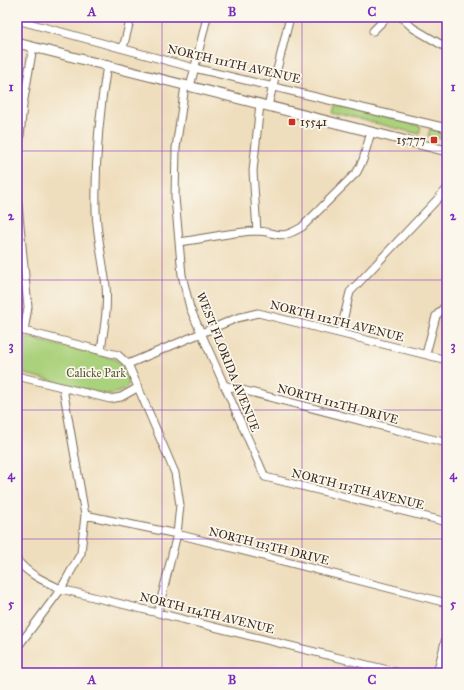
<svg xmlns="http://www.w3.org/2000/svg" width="464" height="690" font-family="'IM FELL Great Primer',serif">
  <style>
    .green { fill: #aad17c; stroke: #727e4d }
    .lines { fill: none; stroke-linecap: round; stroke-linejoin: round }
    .minor-casing { stroke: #7a6956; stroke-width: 9 }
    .tertiary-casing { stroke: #7a6956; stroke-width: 11 }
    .minor { stroke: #fff; stroke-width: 7 }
    .tertiary { stroke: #fff; stroke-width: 9 }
    .grid { fill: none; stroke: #7b2cbf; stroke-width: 1; stroke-opacity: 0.55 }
    .poi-dot { fill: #c8321e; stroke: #fbf7ec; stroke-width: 1.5 }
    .labels { text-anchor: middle; stroke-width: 3.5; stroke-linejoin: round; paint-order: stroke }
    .street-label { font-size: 12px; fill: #3b2a1e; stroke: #fbf7ec }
    .poi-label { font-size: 12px; fill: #3b2a1e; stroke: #fbf7ec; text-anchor: start }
    .park-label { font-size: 12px; fill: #575436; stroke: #fbf7ec }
    .neatline { fill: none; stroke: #7b2cbf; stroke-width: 1.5 }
    .grid-label { font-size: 13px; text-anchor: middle; font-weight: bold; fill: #7b2cbf }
  </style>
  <rect width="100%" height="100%" fill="#fbf7ec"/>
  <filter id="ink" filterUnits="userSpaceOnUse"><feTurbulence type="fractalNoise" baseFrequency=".025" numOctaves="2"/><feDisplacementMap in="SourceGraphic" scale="8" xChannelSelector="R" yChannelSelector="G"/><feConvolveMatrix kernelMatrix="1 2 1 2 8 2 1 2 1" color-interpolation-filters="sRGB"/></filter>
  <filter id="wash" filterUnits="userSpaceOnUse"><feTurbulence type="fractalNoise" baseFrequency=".012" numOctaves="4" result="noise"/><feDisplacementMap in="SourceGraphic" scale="16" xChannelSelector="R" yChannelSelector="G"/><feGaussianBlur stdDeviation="0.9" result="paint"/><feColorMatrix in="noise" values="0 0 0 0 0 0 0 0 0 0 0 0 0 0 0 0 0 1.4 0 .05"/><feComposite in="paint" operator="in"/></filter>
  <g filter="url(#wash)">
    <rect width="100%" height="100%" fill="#efdebd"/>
    <path class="green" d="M332,104l89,22 -2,8 -89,-22z
      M430,128l17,4v8l-19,-4z
      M17,335l98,24c22,17 18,35 -10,35l-88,-22z"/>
  </g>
  <g filter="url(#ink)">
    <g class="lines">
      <defs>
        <path id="minor" d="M401,17l12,11 34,20
          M17,20l177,48 253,60
          M373,31l14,-14
          M123,48l8,-31
          M185,86l-9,62 -1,49 7,78 8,33 75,169 182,45
          M190,87l17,-70
          M268,106l22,-89
          M17,168l6,-63 10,-58
          M17,195l11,112 -4,24
          M257,231l-4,-60 7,-67
          M179,242c25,-3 51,-10 77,-11 22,0 21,11 46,-4l55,-55 6,-12 8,-28
          M17,331h7l94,24 10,9 47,109 5,32 -3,29 -19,78
          M340,333l10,-41 97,-103
          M101,350c3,-21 7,-42 5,-64 -3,-25 -9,-50 -10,-75 -1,-49 3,-97 11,-146
          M426,354l10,-38 11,-12
          M128,364l109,-46 21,-5 189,47
          M17,376l93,23 11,-2 16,-9
          M223,385l224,58
          M85,515l92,19 270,69
          M17,560c12,15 27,21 44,29l339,84
          M17,648l44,-59 20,-36 4,-38 -22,-127
          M437,673l10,-39"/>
        <path id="tertiary" d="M17,43l430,108"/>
      </defs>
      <use href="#minor" class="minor-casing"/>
      <use href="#tertiary" class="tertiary-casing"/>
      <use href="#minor" class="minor"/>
      <use href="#tertiary" class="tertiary"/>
    </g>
  </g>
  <path class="grid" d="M162,17v656M302,17v656M17,151h430M17,280h430M17,410h430M17,539h430"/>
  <g class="poi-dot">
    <rect x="288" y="118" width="8" height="8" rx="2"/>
    <rect x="430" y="136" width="8" height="8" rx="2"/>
  </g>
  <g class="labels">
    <g class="street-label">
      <text transform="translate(234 64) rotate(13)" y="4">NORTH 111TH AVENUE</text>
      <text transform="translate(337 321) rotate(14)" y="4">NORTH 112TH AVENUE</text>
      <text transform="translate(228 362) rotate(68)" y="4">WEST FLORIDA AVENUE</text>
      <text transform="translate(338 404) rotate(15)" y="4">NORTH 112TH DRIVE</text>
      <text transform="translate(358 489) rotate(14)" y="4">NORTH 113TH AVENUE</text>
      <text transform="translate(269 546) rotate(14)" y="4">NORTH 113TH DRIVE</text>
      <text transform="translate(207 613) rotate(14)" y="4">NORTH 114TH AVENUE</text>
    </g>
    <g class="poi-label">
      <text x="300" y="126">15541</text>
      <text x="426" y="144" text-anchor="end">15777</text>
    </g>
    <g class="park-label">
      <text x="96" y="377">Calicke Park</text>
    </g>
  </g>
  <rect width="464" height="690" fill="none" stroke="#fbf7ec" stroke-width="44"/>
  <rect x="22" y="22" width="420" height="646" class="neatline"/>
  <g class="grid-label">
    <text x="92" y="16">A</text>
    <text x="232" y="16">B</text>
    <text x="372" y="16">C</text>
    <text x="11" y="91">1</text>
    <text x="453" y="91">1</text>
    <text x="11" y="220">2</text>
    <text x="453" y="220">2</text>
    <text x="11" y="350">3</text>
    <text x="453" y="350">3</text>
    <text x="11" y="479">4</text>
    <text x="453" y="479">4</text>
    <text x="11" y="608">5</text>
    <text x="453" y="608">5</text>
    <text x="92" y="684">A</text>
    <text x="232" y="684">B</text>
    <text x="372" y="684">C</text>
  </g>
</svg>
